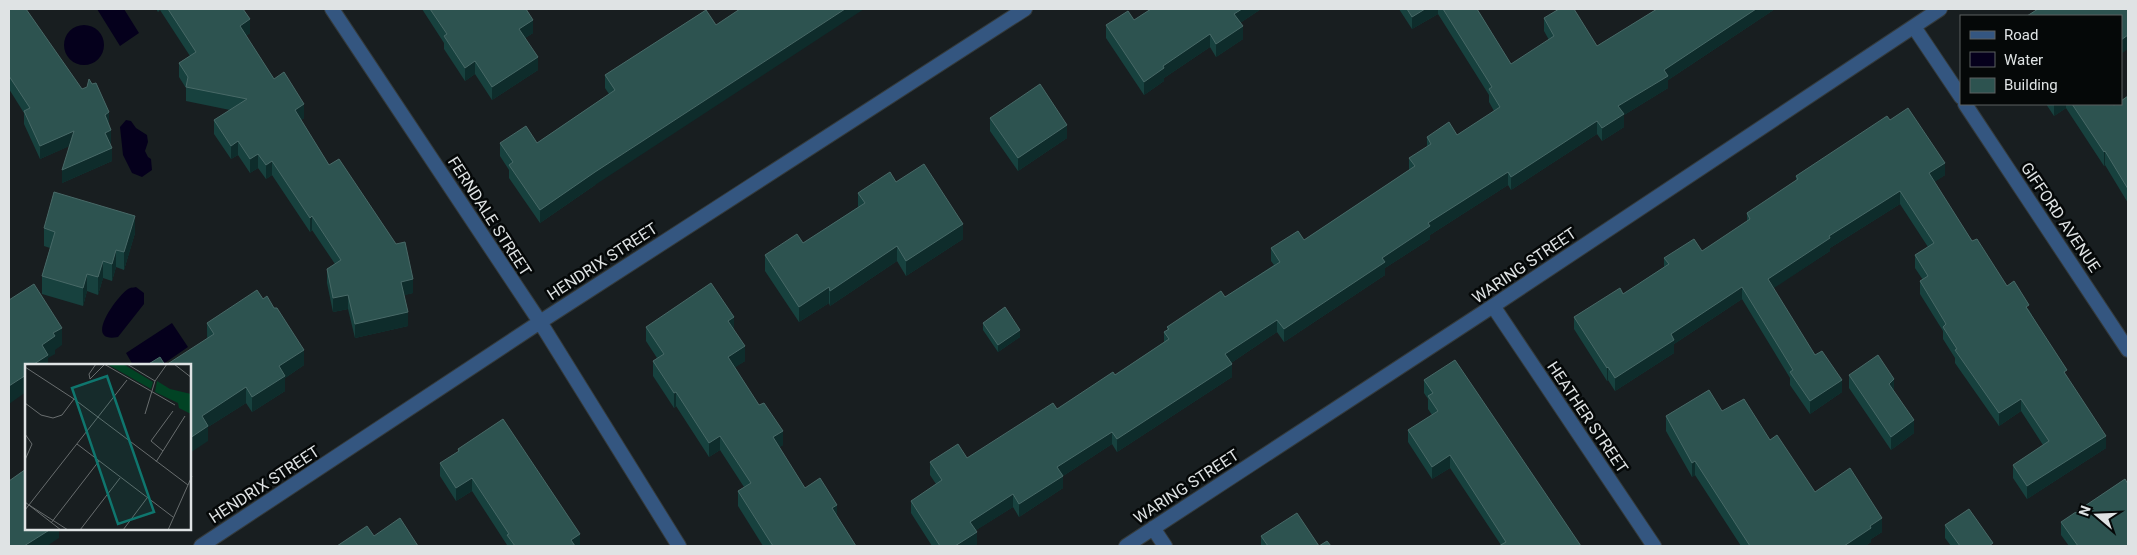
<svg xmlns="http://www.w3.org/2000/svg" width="2137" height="555" font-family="Roboto,sans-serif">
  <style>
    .water { fill: #05001c }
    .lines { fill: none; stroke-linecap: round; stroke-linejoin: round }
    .minor-casing { stroke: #343a3b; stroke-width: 16 }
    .minor { stroke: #345680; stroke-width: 14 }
    .wall { fill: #17413e }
    .shaded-wall { fill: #0e2c2b }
    .building { fill: #2d5350; stroke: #486967 }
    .labels { text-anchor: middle; stroke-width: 5; stroke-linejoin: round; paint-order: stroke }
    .street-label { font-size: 16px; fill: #dfe3e4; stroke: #050808 }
    .inset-road { fill: none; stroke: #686d6e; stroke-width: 1 }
    .view { fill: #0f766e; fill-opacity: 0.15; stroke: #0f766e; stroke-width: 2.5 }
    .inset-edge { fill: none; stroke: #dfe3e4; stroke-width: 2.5 }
  </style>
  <rect width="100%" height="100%" fill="#181e20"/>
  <path class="water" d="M97,9h27l15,24 -19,13z
    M64 45a20 20 0 1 1 40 0a20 20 0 1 1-40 0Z
    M126,120l5,1 5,7 11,7 1,7 -3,9 3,6 3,2 1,11 -10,7 -10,-4 -9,-18 -3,-28z
    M136,287l8,6v11l-26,33c-37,7 1,-43 10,-48 3,-2 5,-1 8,-2z
    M172,323l16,24 -26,18h-29l-7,-12z"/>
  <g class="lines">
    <defs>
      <path id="minor" d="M332,9l208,313 139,224
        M1914,27l47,70
        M1965,104l163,246
        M1493,306l161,240
        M1153,528l12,18
        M201,546l339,-224 485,-313
        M1126,546l367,-240 447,-297"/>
    </defs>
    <use href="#minor" class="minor-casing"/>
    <use href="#minor" class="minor"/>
  </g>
  <path class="wall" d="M9,9l73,80 27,35 2,19 -1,1 2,17 -50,22 7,-37 -29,13 -16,-35v-11l-15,-24z
    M156,9h87l7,24 -4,3 28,43 30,39 -3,2 28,45 84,128 -9,2 4,31 -53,12 -7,-29 -15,3 -6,-29v-14l8,-5 -23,-34 -2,2 -38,-57 -6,4 -8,-11 -8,5 -12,-18 -7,4 -17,-25v-14l16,-10 -44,-9v-13l-7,-11v-14l11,-7 -30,-46 -2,2z
    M422,9h104l7,24 -8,5 13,32 -46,30 -17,-26 -10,7 -21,-32v-6z
    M1151,9h110l-21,14 3,16 -27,18 -6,-10 -46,31v3l-20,14 -38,-57v-13l28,-5z
    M1399,9h78l34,55 38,-24 -5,-9v-13l53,28 60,-37h118l-107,71v8l-44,27v12l-22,14 -5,-7 -86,56 -3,-5 -78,50v4l-45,29v7l-101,67 -7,-10 -46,31 1,14 -115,75 -5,-8 -49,32v12l-44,29 -6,-10 -37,23 1,14 -3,2h-42l-21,-33v-12l25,-17 -6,-9v-13l37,-4 90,-49 58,-34 49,-33v-10l3,-2v-3l58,-30 49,-32 -3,-4v-13l33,-8 105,-70v-12l18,-11v-10l30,-2 37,-24 -5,-9v-7l-51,-81 -26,15z
    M706,10l-111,175 -55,38 -31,-45v-8l-9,-14v-13h37l72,-49 -4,-6v-13z
    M2128,96v107l-23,-38 -1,1 -38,-58 -12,8 -8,-12h66l2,1z
    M990,118l77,20 -49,33 -28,-40z
    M1890,120l55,55 -11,7 38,59 35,45 22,24 38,67 39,71 -79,51 -14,-21v-13l30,-20 -22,-34 -22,15 -44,-63v-5l-12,-19v-8l-23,-37v-13l3,-1 -8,-12v-13l13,-8 -28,-43 -70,44v3l-57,37 42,67 27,37 -32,22 -20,-29v-7l-48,-79 -68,45v9l-59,38 -7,-11 -1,1 -33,-52v-12l49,-23 41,-27v-9l38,-7 45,-29v-9l49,-32v-5z
    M896,182l67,57 -57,37 -9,-15 -67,45 -1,-3 -30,19 -34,-51v-16l38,-12 55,-36v-14z
    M44,228l91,5 -11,37 -8,-3 -4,14 -9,-3 -5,17 -11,-4 -4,15 -41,-12v-18l8,-28 -6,-2z
    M207,323l97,42 -19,13v13l-33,21 -6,-9 -38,24v14z
    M983,323l37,14 -22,15 -15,-22z
    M646,327l88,3 11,31 -10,6 48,78 -4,2 26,41 32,28 19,30h-93l-25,-40v-15l6,-4 -24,-37 -11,7 -33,-51 -2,2 -21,-32v-15l4,-3 -11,-17z
    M1849,375l65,58 -23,17 -42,-62z
    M1424,380l157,166 -80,-1 -51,-77 -18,11 -24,-37v-12l24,-15 -4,-6v-10l-4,-6z
    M1722,411l48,29 45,52 67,40 -11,7v3l-6,4h-124l-46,-71 -3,2 -26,-46v-15z
    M458,449l122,97h-73v-1l-35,-54 -16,10 -16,-25v-13l18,-11z
    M2061,522l67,24h-59l-8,-11z
    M1945,525l48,21h-42l-6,-8z
    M1261,536l58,10h12h-70z"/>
  <path class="shaded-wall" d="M845,9h19l-269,176 -55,38v-13l55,-38z
    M1242,9h19l-27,18v-13z
    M1425,9h13v5l-26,15v-12z
    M1756,9h19l-107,71v8l-44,27v12l-22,14v-13l16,-22 46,-36z
    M250,19v14l-10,7v-14z
    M533,20v13l-14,9v-13z
    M1243,26v13l-27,18v-13z
    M1210,34v13l-46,31v3l-20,14v-13l19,-16z
    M2128,35v14l-7,5v-14z
    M538,57v13l-46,30v-13z
    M475,61v13l-10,7v-13z
    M304,104v14l-9,6v-14z
    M2054,104h12v4l-12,8z
    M109,112v14l-4,-11z
    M1597,121v13l-86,56v-13z
    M1067,125v13l-49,33v-13z
    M111,130v13l-6,3v-13z
    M74,131v13l-34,15v-13z
    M238,141v14l-7,4v-13z
    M112,148v13l-50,22v-13z
    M2105,151v14l-1,1v-14z
    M258,154v14l-8,5v-14z
    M272,161v14l-6,4v-14z
    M1945,163v12l-16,11v-13z
    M1508,172v13l-78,50v4l-45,29v7l-101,67v-13l98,-71 46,-35z
    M1900,191v13l-70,44v3l-62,41v-13l61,-43z
    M135,216v17l-11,37v-18z
    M312,216v14l-2,2v-14z
    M963,224v15l-57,37v-15z
    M897,246v15l-67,45v-15z
    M116,250v17l-4,14v-17z
    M103,261v17l-5,17v-18z
    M87,274v17l-4,15v-18z
    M413,279v14l-12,3v-14z
    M829,287v16l-30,19v-15z
    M1742,287v12l-68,45v9l-59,38v-13l56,-44z
    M348,295v14l-15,3v-14z
    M408,312v14l-53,12v-14z
    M734,317v15l-6,-11z
    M1277,320v12l-52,35v-13z
    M62,328v17l-7,5v4l-7,4v7h-14l8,-20 11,-12z
    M1020,330v7l-22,15v-7z
    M745,346v15l-17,11v-15z
    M304,350v15l-19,13v13l-33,21v-15l27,-31z
    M1232,364v13l-115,75v-13z
    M1608,367v13l-1,1v-13z
    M26,375v17l-17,12v-18z
    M1894,379v13l-5,-8z
    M1842,380v12l-32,22v-13z
    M246,387v16l-38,24v14l-18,12v-15l12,-22z
    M676,392v14l-2,2v-15z
    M2021,399v12l-22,15v-13z
    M1914,420v13l-23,17v-13z
    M783,431v14l-10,7v-15z
    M1112,432v12l-49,32v12l-44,29v-13l38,-37z
    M720,436v14l-11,7v-14z
    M2106,436v12l-79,51v-13z
    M1450,455v13l-18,11v-12z
    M1695,461v14l-3,2v-14z
    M472,478v13l-16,10v-13z
    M1013,494v13l-43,27v-12z
    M837,505v14l-5,-11z
    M1882,518v14l-11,7v3l-6,4h-21l26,-20z
    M49,529h10v9l-12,8h-23z
    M977,532v12l-3,2h-19z
    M580,534v12h-9v-6z"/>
  <path class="building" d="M9,9h17l56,80 5,-2 2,-8 3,5 4,-1 13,29 -4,3 6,15 -6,3 7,15 -50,22 12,-39 -34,15 -16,-35 6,-3 -21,-32z
    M168,9h75l7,10 -10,7 34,53 10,-7 20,32 -9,6 34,55 10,-6 57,85 9,-2 8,37 -12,3 7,30 -53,12 -7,-29 -15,3 -6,-29 14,-9 -29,-44 -2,2 -38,-57 -6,4 -8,-11 -8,5 -12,-18 -7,5 -17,-26 33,-21 -61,-12 2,-10 -9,-14 17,-11z
    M430,9h96l7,11 -14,9 19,28 -46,30 -17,-26 -10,7 -21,-32 3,-2z
    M740,9h105l-250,163 -55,38 -31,-45 4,-3 -13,-19 26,-17 11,17 78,-53 -10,-15 101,-65 10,15z
    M1151,9h91l-8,5 9,12 -27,18 -6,-10 -47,32 1,2 -20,14 -38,-57 22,-14 6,9z
    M1407,9h18l-13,8z
    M1443,9h34l34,55 43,-28 -10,-18 15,-9h15l23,37 60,-37h99l-92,61 4,6 -50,30 6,8 -22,14 -5,-7 -86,56 -3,-5 -80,51 2,3 -48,32 3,4 -101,67 -7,-9 -52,34 7,10 -115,75 -5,-7 -55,35 6,9 -44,28 -6,-10 -43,28 7,10 -22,14h-15l-29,-45 31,-21 -12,-18 28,-18 9,14 86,-55 4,6 56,-37 2,3 54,-36 -5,-7 5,-3 -2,-2 54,-36 4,6 55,-35 -9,-14 27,-17 6,9 111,-74 -6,-8 22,-14 -4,-7 22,-15 8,13 43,-28 -11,-18 3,-2z
    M2038,9h90v26l-7,5v-24h-94z
    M1040,84l27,41 -49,33 -28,-40z
    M2128,96v93l-23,-38 -1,1 -32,-48h40l2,1 2,-1h5v-3z
    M1908,108l37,55 -16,10 43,68 5,-2 30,47 7,-5 15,24 -3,2 41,63 -3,2 42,64 -79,50 -14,-21 36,-24 -28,-42 -22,14 -44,-63 2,-1 -14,-22 3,-3 -26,-43 8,-5 -13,-21 19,-12 -34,-52 -71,45 1,2 -62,41 47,76 7,-4 20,29 -32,21 -20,-29 3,-2 -51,-83 -71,47 3,6 -59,38 -7,-11 -1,1 -33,-51 46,-29 3,6 46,-30 -5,-6 30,-19 8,12 48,-32 -3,-6 51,-34 -2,-3 91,-60 3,4z
    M924,164l39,60 -57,37 -9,-15 -67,45 -1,-4 -30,20 -34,-52 32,-21 6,9 62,-40 -7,-10 32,-21 6,10z
    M54,192l81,24 -11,36 -8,-2 -4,14 -9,-3 -5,16 -11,-3 -4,14 -41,-12 13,-44 -11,-4z
    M711,283l23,34 -6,4 17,25 -17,11 31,48 5,-2 19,28 -10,6 32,51 15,-10 17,27 -5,3 24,38h-83l-35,-55 13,-8 -31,-47 -11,7 -33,-51 -2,1 -21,-32 11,-7 -18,-27z
    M34,284l28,44 -9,5 2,3 -13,9 6,10 -14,9 1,1h-9v10l-17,11v-86z
    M257,290l6,9 4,-3 7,12h3l27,42 -25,16 6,10 -33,21 -6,-10 -44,29 6,10 -18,12v-73h-24l48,-31 -7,-11z
    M1005,307l15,23 -22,15 -15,-22z
    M1878,355l16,24 -5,5 25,36 -23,17 -42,-62z
    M160,357l5,8h-18z
    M1455,360l126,186h-82l7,-4 -56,-87 -18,12 -24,-37 30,-19 -10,-15 5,-3 -9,-13z
    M1709,390l13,21 22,-12 26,41 7,-5 38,57 35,-24 32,50 -12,8 1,2 -27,18h-94l-55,-85 -3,2 -26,-47z
    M503,419l77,115 -9,6 4,6h-60l-8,-11 2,-1 -37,-56 -16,10 -16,-25 19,-12 -1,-2z
    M26,469v60h25l-27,17h-15v-65z
    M2125,479l3,5v62h-50l-17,-24z
    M1969,509l24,34 -4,3h1h-30l-15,-21z
    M1297,513l22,33 8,-5 4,5h-63l-7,-10z
    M400,518l18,28h-81l30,-20 7,10z"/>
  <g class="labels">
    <g class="street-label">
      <text transform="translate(490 216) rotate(57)" y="6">FERNDALE STREET</text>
      <text transform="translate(2061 217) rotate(56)" y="6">GIFFORD AVENUE</text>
      <text transform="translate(602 261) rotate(-33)" y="6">HENDRIX STREET</text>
      <text transform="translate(1524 265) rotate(-34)" y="6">WARING STREET</text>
      <text transform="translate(1588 417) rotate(56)" y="6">HEATHER STREET</text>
      <text transform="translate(264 484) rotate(-33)" y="6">HENDRIX STREET</text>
      <text transform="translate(1186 486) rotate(-33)" y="6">WARING STREET</text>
    </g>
  </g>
  <g transform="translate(25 364)">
    <rect width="166" height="166" fill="#181e20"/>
    <path d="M82,0h16l30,18 -2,7zM132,17l13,8 21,5v20l-12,-6 -1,-5 -23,-11z" fill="#014324"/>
    <path class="inset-road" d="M71,0l-7,10 1,5 15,-15M79,0l71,41M102,0l28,17M149,0l18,14M0,3l49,32 114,86M0,39l16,12 12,3 9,-3 12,-16M120,50l10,-33 12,-17M0,70l7,10 -7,16M52,80l96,73M138,87l-12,-10 22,-30M131,98l29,-46M0,138l36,28M4,141l39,25M0,146l102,-130M26,159l48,-62M55,166l40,-52M98,166l24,-32M143,166l24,-54"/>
    <path class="view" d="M82,12l47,136 -36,12 -46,-136z"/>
    <rect width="166" height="166" class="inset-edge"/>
  </g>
  <rect width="2137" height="555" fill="none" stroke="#dfe3e4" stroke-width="20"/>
  <rect x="1960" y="15" width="162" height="90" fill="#050808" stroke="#5c6060"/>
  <rect x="1970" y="31" width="25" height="8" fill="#345680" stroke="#5c6060"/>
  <text x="2004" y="40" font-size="15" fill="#dfe3e4">Road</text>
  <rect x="1970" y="52" width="25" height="15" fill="#05001c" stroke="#5c6060"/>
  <text x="2004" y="65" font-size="15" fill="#dfe3e4">Water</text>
  <rect x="1970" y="78" width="25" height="15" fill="#2d5350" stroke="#5c6060"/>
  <text x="2004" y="90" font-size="15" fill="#dfe3e4">Building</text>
  <g transform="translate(2097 515) rotate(289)" stroke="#050808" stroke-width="4" paint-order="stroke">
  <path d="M0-4L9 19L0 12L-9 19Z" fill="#dfe3e4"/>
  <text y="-8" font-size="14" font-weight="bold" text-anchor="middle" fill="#dfe3e4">N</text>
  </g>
</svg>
